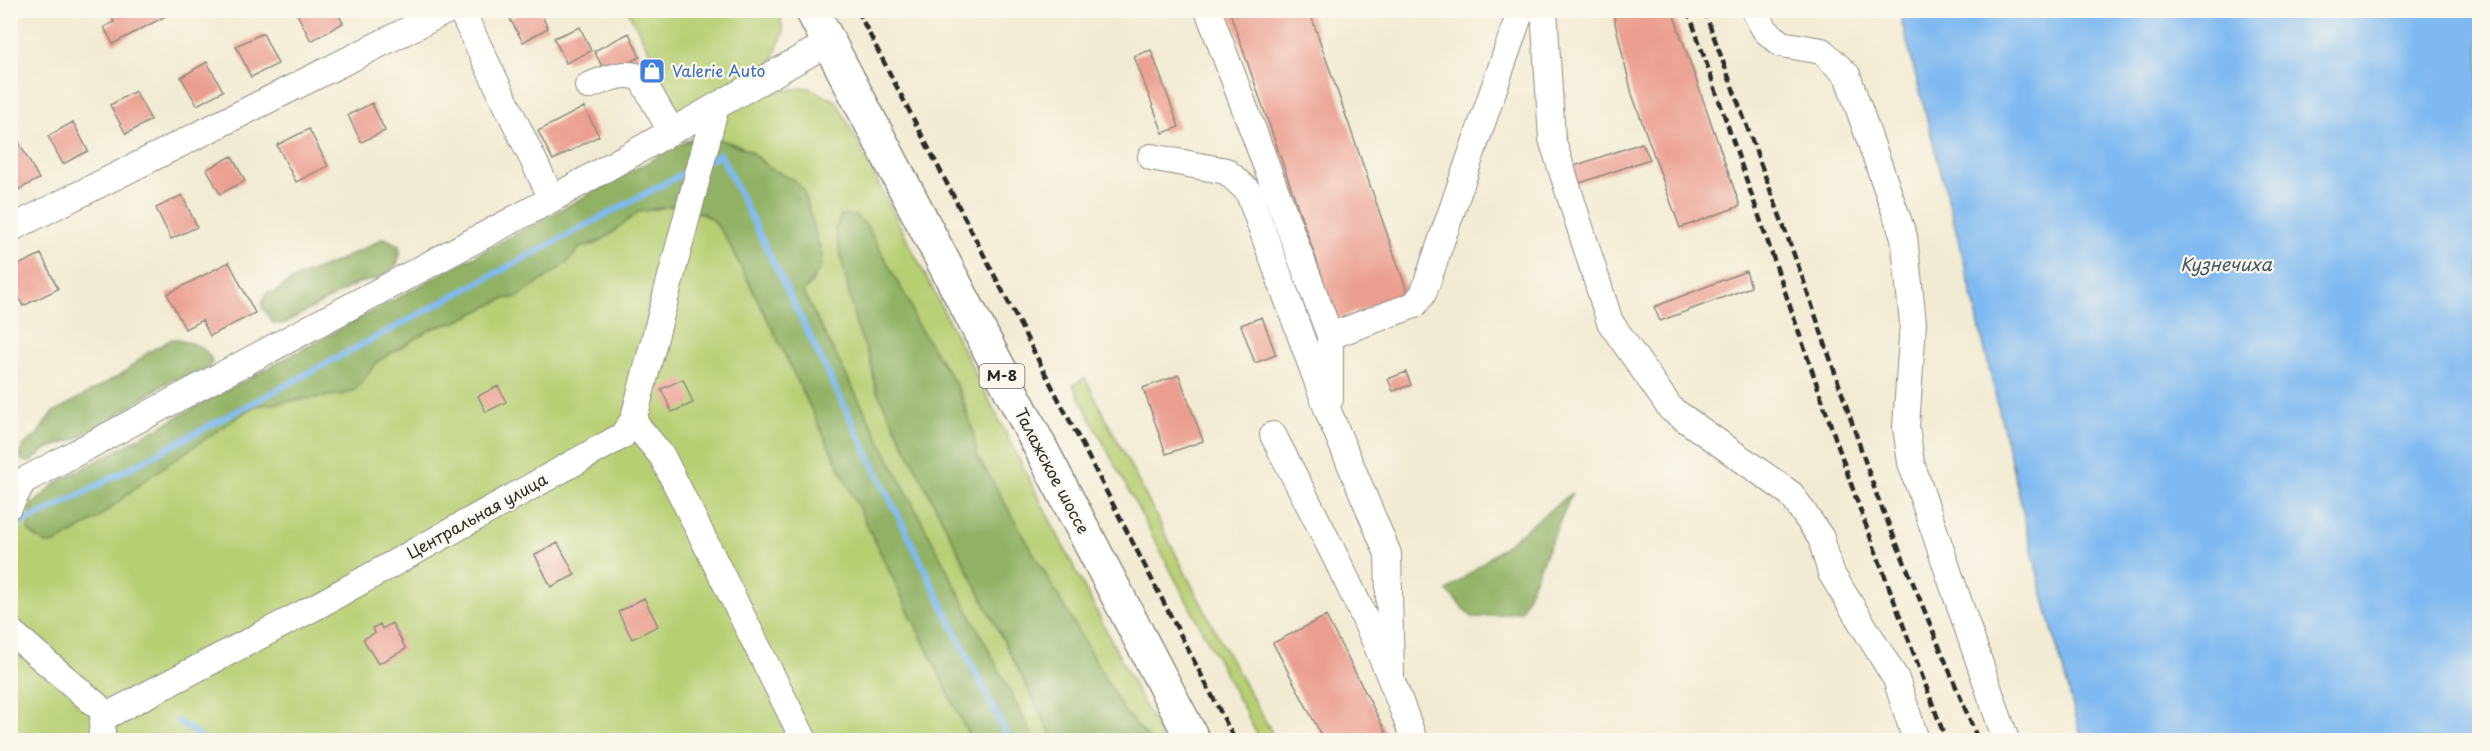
<svg xmlns="http://www.w3.org/2000/svg" width="2490" height="751" font-family="'Playpen Sans',sans-serif">
  <style>
    .green { fill: #b7cf73; stroke: #717d4f; stroke-width: 1.5 }
    .forest { fill: #91b265; stroke: #5e6e48; stroke-width: 1.5 }
    .water { fill: #7fb9f1; stroke: #55728e; stroke-width: 1.5 }
    .lines { fill: none; stroke-linecap: round; stroke-linejoin: round }
    .stream { stroke: #7fb9f1; stroke-width: 6 }
    .building { fill: #eb9e90 }
    .minor-casing { stroke: #8e8b7f; stroke-width: 28 }
    .major-casing { stroke: #8e8b7f; stroke-width: 36 }
    .minor { stroke: #fff; stroke-width: 26 }
    .major { stroke: #fff; stroke-width: 33 }
    .rail { stroke: #2b2b2b; stroke-width: 4.5; stroke-dasharray: 9 4.5; stroke-linecap: butt }
    .labels { text-anchor: middle; stroke-width: 4.5; stroke-linejoin: round; paint-order: stroke }
    .shield { fill: #fbf7ec; stroke: #696865; stroke-width: 1.5 }
    .shield-label { font-size: 15px; font-weight: bold; fill: #2b2b2b }
    .shop-label { font-size: 16px; fill: #366cbe; stroke: #fbf7ec; text-anchor: start }
    .street-label { font-size: 16px; fill: #2b2b2b; stroke: #fbf7ec }
    .water-label { font-size: 18px; font-style: italic; fill: #445666; stroke: #fbf7ec }
  </style>
  <rect width="100%" height="100%" fill="#fbf7ec"/>
  <filter id="ink" filterUnits="userSpaceOnUse"><feTurbulence type="fractalNoise" baseFrequency=".0167" numOctaves="2"/><feDisplacementMap in="SourceGraphic" scale="12" xChannelSelector="R" yChannelSelector="G"/><feConvolveMatrix kernelMatrix="1 2 1 2 8 2 1 2 1" color-interpolation-filters="sRGB"/></filter>
  <filter id="wash" filterUnits="userSpaceOnUse"><feTurbulence type="fractalNoise" baseFrequency=".008" numOctaves="4" result="noise"/><feDisplacementMap in="SourceGraphic" scale="24" xChannelSelector="R" yChannelSelector="G"/><feGaussianBlur stdDeviation="1.35" result="paint"/><feColorMatrix in="noise" values="0 0 0 0 0 0 0 0 0 0 0 0 0 0 0 0 0 1.4 0 .05"/><feComposite in="paint" operator="in"/></filter>
  <g filter="url(#wash)">
    <rect width="100%" height="100%" fill="#f2ebd3"/>
    <path class="green" d="M628,11h152l3,22 -12,30 -91,51 -5,-2 -24,-29 11,-8z
      M809,88l28,14 325,638h-12l-26,-29 -137,-239c-16,-19 -14,-47 -23,-70 -11,-29 -33,-52 -48,-79 -5,-10 -7,-20 -13,-29l-68,-64 22,98 13,31 6,30 178,351h-19l-232,-448 10,-10 6,-38 -6,-11 -10,-44 -11,-10 -23,-11 -10,-10 -21,-13 -24,-7 -27,3c43,-30 68,-52 122,-53z
      M672,206l23,4 18,10 13,18 42,82 203,420h-960l-1,-248 24,12 -4,8 36,25 32,-19 51,-41 105,-71 91,-12 10,-4 23,-29 55,-33 23,-6 47,-23 15,-2 49,-34 13,-15 16,-4 42,-32z
      M1085,378l135,262 56,100h-16l-187,-355z"/>
    <path class="forest" d="M715,138l35,13 19,17 23,11 11,10 19,67 -2,13 -17,23 232,448h-64l-203,-420 -42,-82 -13,-18 -9,-6 -32,-8 -34,6 -34,27 -24,9 -13,15 -49,34 -15,2 -47,23 -23,6 -55,33 -23,29 -10,4 -91,12 -105,71 -51,41 -42,25 -10,1 -18,-13 6,-27 22,-21 631,-342z
      M841,215l15,1 11,10 44,80 4,15 41,64 17,46 5,30 9,11 137,239 26,29h-96l-178,-351 -6,-30 -13,-31 -22,-98z
      M384,238l15,7 1,9 -3,10 -12,11 -8,4 -19,4 -75,41 -10,-1 -11,-16 1,-8 5,-7 7,1c14,-15 39,-22 58,-30 17,-7 34,-16 51,-25z
      M172,339c16,3 35,5 40,23l-4,7 -20,8 -19,4 -59,39 -34,19 -30,10 -15,13 -9,-1 -2,-9 5,-8 12,-9 15,-22 70,-39 25,-21z
      M1572,493l-51,118 -48,7 -26,-27z"/>
    <path class="water" d="M1899,11h580v729h-397l-42,-156 -76,-323z"/>
    <g class="lines">
      <path class="stream" d="M710,160l10,-6 289,586
        M10,528l58,-27 622,-331
        M177,721l28,19"/>
    </g>
    <g id="blocks">
      <path class="building" d="M108,10h69l-64,34 -9,-17 10,-5z
        M295,10h41l7,13 -32,18z
        M526,10h13l9,18 -25,14 -13,-23z
        M1229,10h80l99,284 -71,25z
        M1612,10h60l68,196 -60,22 -48,-134z
        M580,27l11,24 -25,12 -12,-25z
        M263,33l15,31 -27,13 -15,-31z
        M629,33l11,24 -34,17 -12,-23z
        M1151,50l28,77 -16,6 -29,-77z
        M653,60l9,16 -11,6 -9,-15z
        M207,62l16,29 -26,14 -16,-28z
        M135,91l16,29 -25,14 -16,-29z
        M372,103l13,28 -24,11 -13,-27z
        M584,107l15,29 -46,24 -15,-29z
        M73,122l15,29 -25,13 -15,-28z
        M309,129l19,37 -32,16 -19,-37z
        M16,137l23,42 -29,15v-54z
        M1642,143l8,16 -76,26 -3,-18z
        M232,156l13,25 -25,13 -13,-25z
        M182,195l15,32 -26,12 -15,-31z
        M41,254l17,35 -35,17 -13,-26v-11z
        M229,262l26,51 -45,23 -8,-16 -17,9 -18,-35z
        M1746,271l5,16 -91,34 -6,-14z
        M1262,317l14,38 -21,8 -14,-38z
        M1406,372l5,13 -18,6 -5,-12z
        M1179,375l24,66 -37,13 -23,-66z
        M683,379l10,24 -21,9 -11,-23z
        M498,386l8,16 -20,10 -8,-16z
        M558,543l17,32 -24,12 -16,-32z
        M644,598l14,28 -26,13 -14,-27z
        M1326,616l64,124h-66l-51,-97z
        M392,623l14,26 -28,15 -15,-25 12,-6 -3,-5 8,-4 2,5z"/>
    </g>
  </g>
  <g filter="url(#ink)">
    <use href="#blocks" fill-opacity="0" stroke="#8e8b7f" stroke-width="1.5"/>
    <g class="lines">
      <defs>
        <path id="minor" d="M461,10l91,189
          M1208,10l122,326v63
          M1544,10l8,129 58,183 61,87 120,85 30,44 10,35 65,106 20,61
          M1754,10l11,20 16,14 41,7 25,24 57,162 9,86 -7,104 5,36 95,277
          M588,86c16,-6 36,-16 53,-8l30,53
          M1151,157l75,14 22,20 80,220 60,143 3,120
          M10,229l438,-219
          M1330,336l84,-31 9,-11 98,-284
          M633,421l83,-315
          M1273,435c52,100 104,199 141,305
          M10,505l13,-24 529,-282 276,-156
          M10,631l98,84 209,-109 305,-170 11,-15 29,35 142,284
          M101,740l3,-29"/>
        <path id="major" d="M812,10l381,730"/>
      </defs>
      <use href="#minor" class="minor-casing"/>
      <use href="#major" class="major-casing"/>
      <use href="#minor" class="minor"/>
      <use href="#major" class="major"/>
      <path class="rail" d="M857,10l378,730
        M1688,10l170,494 88,236
        M1704,10l99,269 74,217 101,244"/>
    </g>
  </g>
  <defs>
    <symbol id="shop-square" viewBox="-11 -11 22 22"><rect x="-9" y="-9" width="18" height="18" rx="4" fill="#3f7fe0" stroke="#fbf7ec"/><path d="M-5-2.5h2.3a2.7 3.5 0 0 1 5.4 0H5L5.5 6h-11ZM-1.5-2.5h3a1.5 2.3 0 0 0-3 0Z" fill="#fff"/></symbol>
  </defs>
  <g fill-rule="evenodd">
    <use href="#shop-square" x="637" y="56" width="30" height="30"/>
  </g>
  <g class="labels">
    <rect class="shield" x="979.5" y="364" width="45" height="24" rx="4.5"/>
    <g class="shield-label">
      <text x="1002" y="381">М-8</text>
    </g>
    <g class="shop-label">
      <text x="672" y="77">Valerie Auto</text>
    </g>
    <g class="street-label">
      <text transform="translate(1052 471) rotate(62)" y="6">Талажское шоссе</text>
      <text transform="translate(477 516) rotate(-29)" y="6">Центральная улица</text>
    </g>
    <g class="water-label">
      <text x="2226" y="271">Кузнечиха</text>
    </g>
  </g>
  <rect width="2490" height="751" fill="none" stroke="#fbf7ec" stroke-width="36"/>
</svg>
